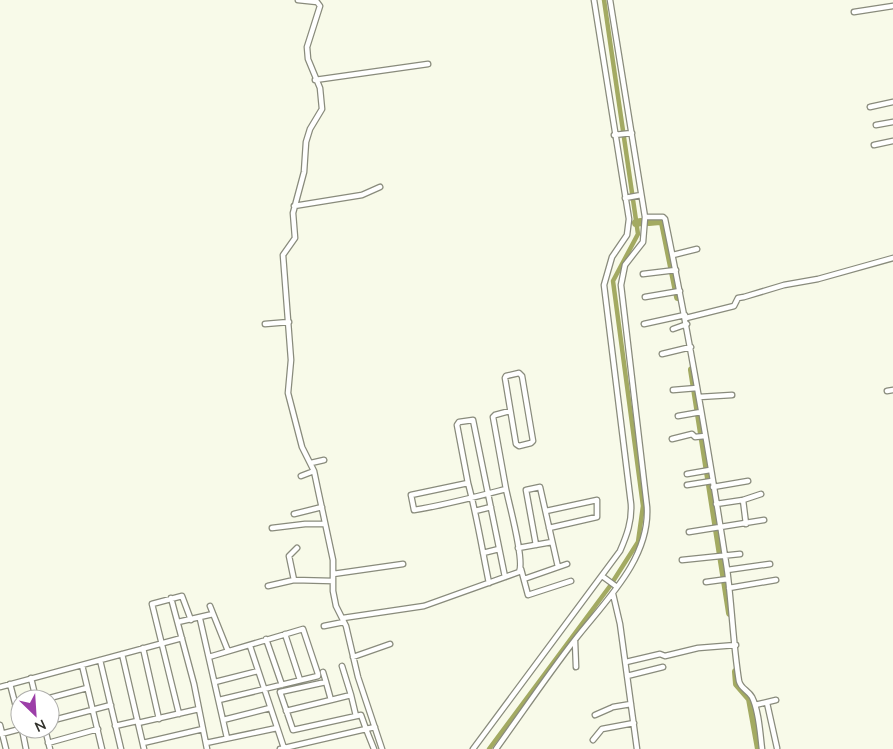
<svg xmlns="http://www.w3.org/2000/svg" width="893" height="749" font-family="'Nunito Sans',sans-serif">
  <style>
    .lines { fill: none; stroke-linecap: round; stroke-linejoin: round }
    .canal { stroke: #a3aa62; stroke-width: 4.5 }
    .river { stroke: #a3aa62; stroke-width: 8 }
    .street-casing { stroke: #898b7c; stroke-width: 7 }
    .street { stroke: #fff; stroke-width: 4.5 }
  </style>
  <rect width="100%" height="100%" fill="#f8fae9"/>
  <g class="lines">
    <path class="canal" d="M489,749l121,-163 28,-44 5,-36 -30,-225 25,-47 -34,-234"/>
    <path class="river" d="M649,222l11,-1 3,2 15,74
      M636,223l5,-1
      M692,370l38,243
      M736,672l1,12 13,15 9,50"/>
    <defs>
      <path id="street" d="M298,0l19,2 3,4 -13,41 1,12 12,29 2,21 -12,20 -4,13 -2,30 -11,41 2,25 -12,17 8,105 -3,33 14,54 12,24 4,19 15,70v31l3,15 10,20 12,51 24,72
        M854,12l39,-6
        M315,80l113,-16
        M870,107l23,-5
        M876,125l17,-3
        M614,135l18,-2
        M874,145l19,-4
        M625,198l16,-3
        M294,206l68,-11 18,-8
        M645,217h18l2,2c24,116 44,233 62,350 5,37 6,75 12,112 2,8 9,9 13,16 7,14 8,36 10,52
        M673,255l24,-6
        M643,274l33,-4
        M645,297l35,-6
        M686,318l48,-12 4,-8 6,-1 40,-12 34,-6 75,-21
        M265,324l24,-2
        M644,324l41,-9
        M673,329l14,-5
        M662,354l29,-7
        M519,373l3,3 11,65 -2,2 -12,3 -3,-2 -11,-66 1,-2z
        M673,390l24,-2
        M887,391l6,-1
        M699,397l33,-2
        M678,416l23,-4
        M672,439l20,-5 3,3 10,-1
        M311,463l13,-3
        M687,474l23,-4
        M301,476l13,-5
        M468,483l-11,-58 2,-3 14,-2 32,157
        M687,485l25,-4
        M713,487l35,-6
        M743,500l3,24
        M716,504l27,-4 18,-6
        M475,511l16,-4
        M546,511l51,-11v17l-48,11
        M294,514l28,-7
        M272,528l33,-4h20
        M689,532l75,-12
        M536,545l-10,-55 14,-3 18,80
        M518,548l34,-6
        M483,553l16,-4
        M682,560l58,-6
        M521,569l7,26 43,-14
        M727,570l43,-6
        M333,574l70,-10
        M602,576l15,11
        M524,579l43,-15
        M294,580l-5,-24 8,-8
        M706,582l22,-3
        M489,583c-7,-34 -12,-67 -21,-100l-57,12 3,15c31,-5 61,-13 92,-21l-13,-72 2,-2 15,-4
        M268,586l26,-6 39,1
        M729,588l47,-8
        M613,594l7,30 17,125
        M171,598l23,86 13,65
        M210,606l18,45
        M343,618l81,-12 95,-34c6,-11 -10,-68 -13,-83
        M200,619l27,119
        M178,622l35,-8
        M324,626l20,-4
        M285,634l15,46
        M266,639l16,46
        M575,641l1,26
        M250,646l34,102
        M143,648l16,71
        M122,654l22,95
        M209,657l94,-28 15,45v2l-99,24
        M353,657l37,-13
        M100,660l21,89
        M626,662l34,-8 5,2 33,-8 38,-3
        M82,665l20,84
        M342,666l9,29
        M323,672l3,10
        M627,676l36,-9
        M31,678l5,21
        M215,682l43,-11
        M10,684l10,38
        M0,687l182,-49
        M46,699l41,-11
        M331,700l20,-5 5,21
        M767,703l10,45
        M755,705l21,-5
        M613,707l18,-3
        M286,711l45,-11 -5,-18 -46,10 13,38 68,-15 5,14 9,-2
        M179,714l-27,-110 30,-8 9,24
        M595,715l16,-7
        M223,720l47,-12
        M50,721l61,-16
        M138,723l61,-14
        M0,725l6,24
        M115,726l22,-5
        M22,729l4,20
        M45,729l5,20
        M1,734l19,-5
        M593,740l9,-11 32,-6
        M48,743l50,-14
        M143,743l60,-14
        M206,743l71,-15
        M280,749l86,-20 8,20
        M473,749l147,-198c7,-16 12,-30 11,-47l-27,-219 8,-28 15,-22 2,-16 -35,-219
        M496,749c26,-36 51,-73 78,-108 30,-39 76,-81 73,-134l-26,-222 4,-20 18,-23 2,-25 -35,-217"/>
    </defs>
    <use href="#street" class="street-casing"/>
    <use href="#street" class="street"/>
  </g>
  <g transform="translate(35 714) rotate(155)"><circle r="24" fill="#ffffff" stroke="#adadaa"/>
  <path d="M0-4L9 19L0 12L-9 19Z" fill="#9c3ea8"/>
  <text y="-8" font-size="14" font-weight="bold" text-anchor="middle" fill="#31312b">N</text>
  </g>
</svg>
